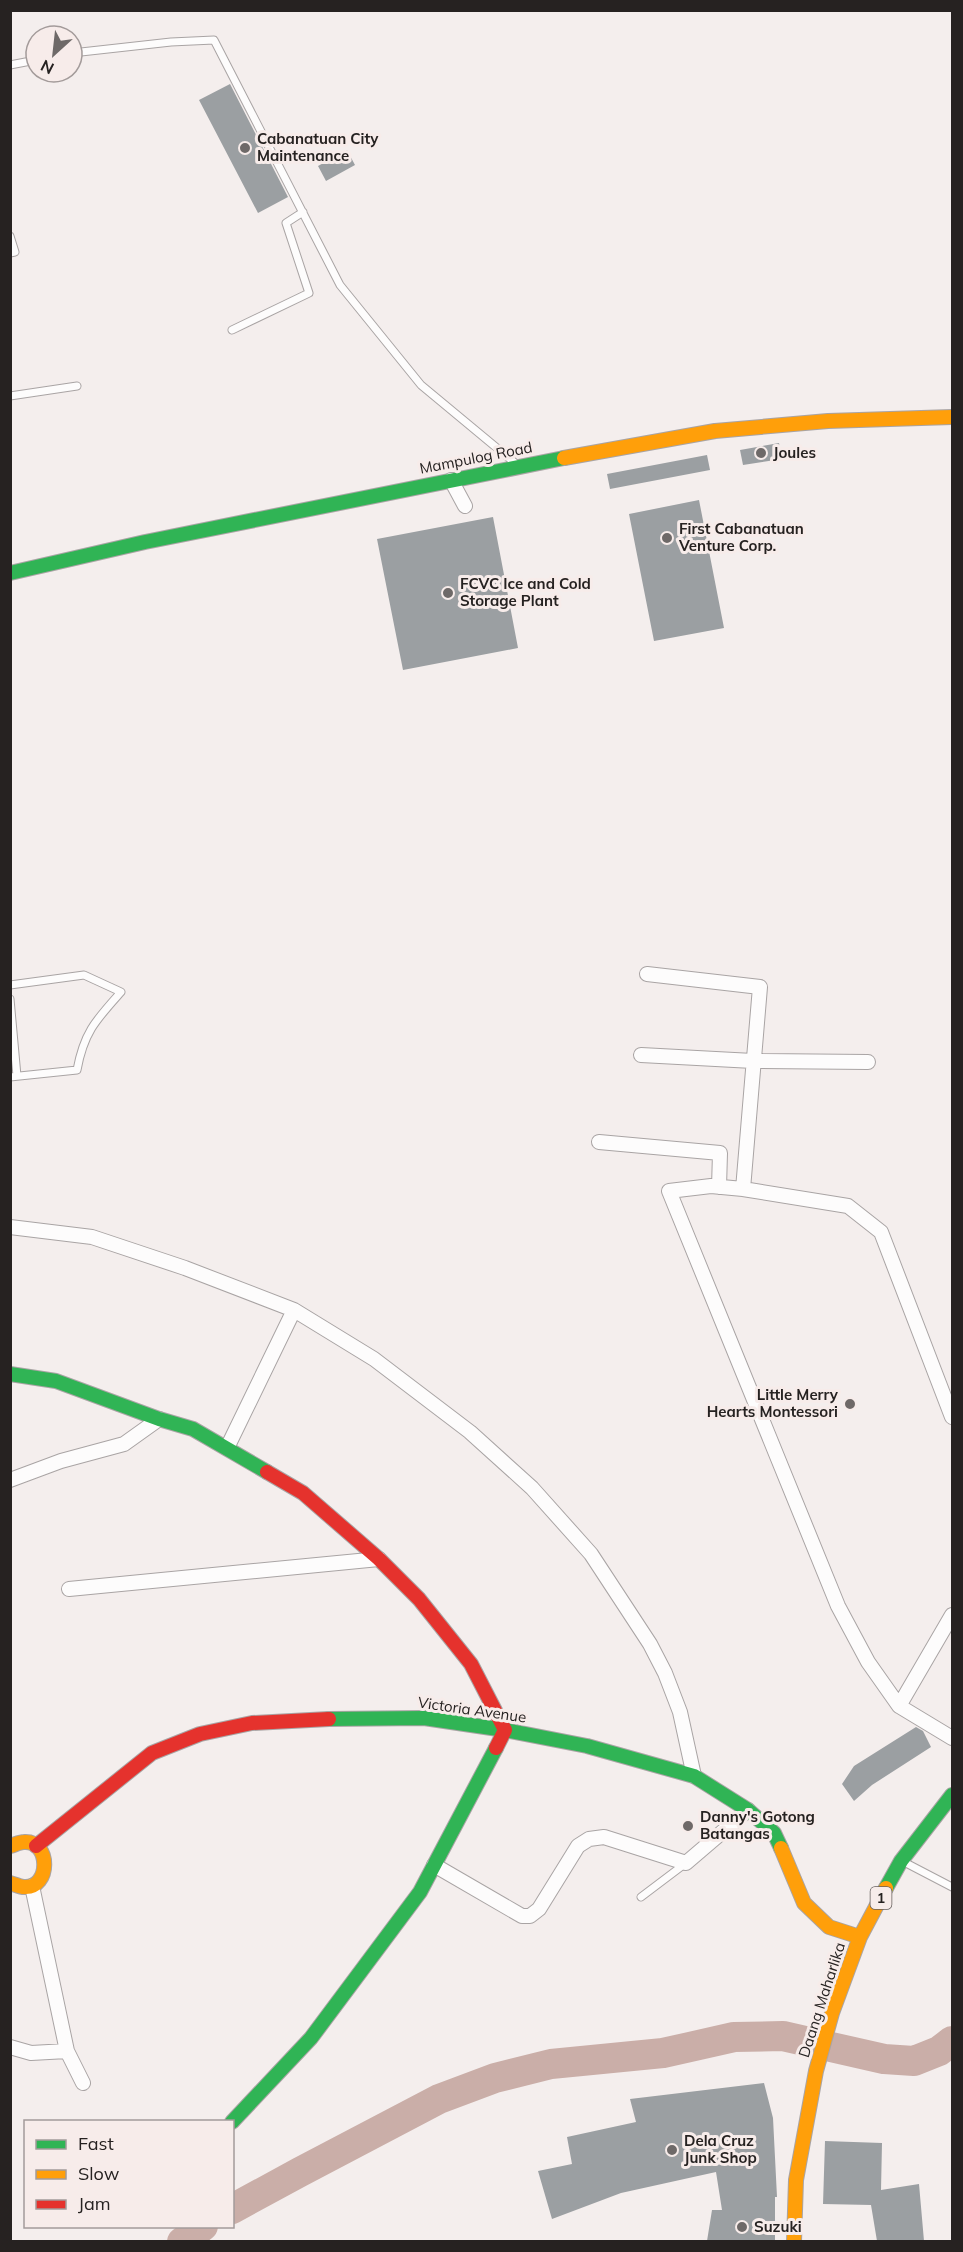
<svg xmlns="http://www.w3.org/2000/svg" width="963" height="2252" font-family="Mulish,sans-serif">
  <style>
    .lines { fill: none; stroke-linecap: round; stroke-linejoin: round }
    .river { stroke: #caaea8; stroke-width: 30 }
    .building { fill: #9b9fa2 }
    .lane-casing { stroke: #a9a4a4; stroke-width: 9 }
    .street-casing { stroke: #a9a4a4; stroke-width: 16 }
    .fast-casing { stroke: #a9a4a4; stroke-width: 16 }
    .slow-casing { stroke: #a9a4a4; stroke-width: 16 }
    .jam-casing { stroke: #a9a4a4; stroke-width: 16 }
    .lane { stroke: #fdfcfc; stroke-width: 7 }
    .street { stroke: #fdfcfc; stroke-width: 14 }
    .fast { stroke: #30b455; stroke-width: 14 }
    .slow { stroke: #ff9f0a; stroke-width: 14 }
    .jam { stroke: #e5322d; stroke-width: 14 }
    .poi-dot { fill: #6e6968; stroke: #f7ecea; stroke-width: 2 }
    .labels { text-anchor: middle; stroke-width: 6; stroke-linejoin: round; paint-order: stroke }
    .shield { fill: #f7ecea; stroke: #655f5d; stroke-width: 1.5 }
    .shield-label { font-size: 14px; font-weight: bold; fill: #262221 }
    .poi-label { font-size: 15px; font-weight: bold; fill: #262221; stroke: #f7ecea; text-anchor: start }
    .street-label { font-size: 15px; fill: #262221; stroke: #f7ecea }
  </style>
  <rect width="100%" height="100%" fill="#f4eeed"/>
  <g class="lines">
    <path class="river" d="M232,2209l68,-37 139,-73 56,-21 56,-14 112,-11 71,-16 49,-1 101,23 30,2 25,-10 13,-10
      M182,2242l21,-16"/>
  </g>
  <path class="building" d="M230,84l58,113 -30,16 -59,-113z
    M347,150l8,15 -29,16 -8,-15z
    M779,443l3,16 -39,6 -3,-15z
    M707,455l3,15 -100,19 -3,-15z
    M699,500l25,128 -70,13 -25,-127z
    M493,517l25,131 -115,22 -26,-131z
    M916,1727l7,4 8,16 -59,38 -18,16 -12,-17 12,-18z
    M764,2083l9,35 4,79h-2v44h-68l5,-31h10l-6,-38 -95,21 -69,26 -14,-48 34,-7 -5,-27 69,-15 -6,-23z
    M825,2141l57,2 -1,47 38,-6 5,57h-47l-6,-36 -48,-1z"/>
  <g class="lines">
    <defs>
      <path id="lane" d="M72,53l99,-11 43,-2 126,245 81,100 94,78
        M10,65l26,-5
        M10,236l5,16 -5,1
        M232,330l77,-37 -23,-70 17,-11
        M10,396l67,-10
        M10,985l74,-10 37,17c-25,28 -37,40 -44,78l-67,7
        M10,999l7,77
        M904,1862l48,25
        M641,1897l45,-34"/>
      <path id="street" d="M451,480l14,26
        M647,974l113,13 -17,202
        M641,1055l112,6 115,1
        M599,1142l121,11 -1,34
        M10,1227l82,10 93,31 109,42 80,49 96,73 62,56 59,66 59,90 15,29 15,39 14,64
        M952,1417l-71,-185 -33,-26 -105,-17 -32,-3 -42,5 169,415 30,56 31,44 53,32
        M227,1448l67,-138
        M10,1480l51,-19 63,-17 35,-25
        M69,1589l310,-30
        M899,1706l53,-91
        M434,1865l88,51h8l9,-7 39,-63 11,-7 15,-2 82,26 62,-53
        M32,1886l35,165 16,32
        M10,2047l21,6 36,-2"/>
      <path id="fast" d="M10,573l135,-31 419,-84
        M10,1374l46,7 103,38 34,10 74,43
        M329,1719l95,-1 81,12 82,16 107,30 54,34 26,23 7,15
        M886,1888l15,-27 51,-66
        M232,2122l79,-84 109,-146 76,-144"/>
      <path id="slow" d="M564,458l151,-27 113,-10 124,-4
        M10,1846c4,-1 10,-4 14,-4 27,-2 27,47 0,45 -4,0 -10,-3 -14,-4
        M781,1848l23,55 25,24 31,10
        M794,2242l2,-62 20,-109 16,-58 28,-76 26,-49"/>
      <path id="jam" d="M267,1472l36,21 76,66 40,40 52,65 34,66 -9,18
        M36,1846l116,-93 48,-19 52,-11 77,-4"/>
    </defs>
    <use href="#lane" class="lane-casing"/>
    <use href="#street" class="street-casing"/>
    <use href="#fast" class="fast-casing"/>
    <use href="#slow" class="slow-casing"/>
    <use href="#jam" class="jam-casing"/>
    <use href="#lane" class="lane"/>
    <use href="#street" class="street"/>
    <use href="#fast" class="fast"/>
    <use href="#slow" class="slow"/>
    <use href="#jam" class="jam"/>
  </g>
  <g class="poi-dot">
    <circle cx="245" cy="148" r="6"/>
    <circle cx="761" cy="453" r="6"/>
    <circle cx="667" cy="538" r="6"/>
    <circle cx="448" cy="593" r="6"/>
    <circle cx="850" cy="1404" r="6"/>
    <circle cx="688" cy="1826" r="6"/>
    <circle cx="672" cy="2150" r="6"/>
    <circle cx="742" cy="2227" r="6"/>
  </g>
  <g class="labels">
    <rect class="shield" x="870.5" y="1887" width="21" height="22" rx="4.5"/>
    <g class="shield-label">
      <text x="881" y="1903">1</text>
    </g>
    <g class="poi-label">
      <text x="257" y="144">Cabanatuan City<tspan x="257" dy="17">Maintenance</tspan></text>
      <text x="773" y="458">Joules</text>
      <text x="679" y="534">First Cabanatuan<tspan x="679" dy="17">Venture Corp.</tspan></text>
      <text x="460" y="589">FCVC Ice and Cold<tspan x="460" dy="17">Storage Plant</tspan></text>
      <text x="838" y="1400" text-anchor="end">Little Merry<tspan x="838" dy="17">Hearts Montessori</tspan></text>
      <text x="700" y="1822">Danny's Gotong<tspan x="700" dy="17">Batangas</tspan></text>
      <text x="684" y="2146">Dela Cruz<tspan x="684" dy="17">Junk Shop</tspan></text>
      <text x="754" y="2232">Suzuki</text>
    </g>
    <g class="street-label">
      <text transform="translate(476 458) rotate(-11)" y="5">Mampulog Road</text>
      <text transform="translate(472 1710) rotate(8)" y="5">Victoria Avenue</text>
      <text transform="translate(822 2000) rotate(-72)" y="5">Daang Maharlika</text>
    </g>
  </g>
  <rect width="963" height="2252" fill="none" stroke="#262221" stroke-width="24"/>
  <rect x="24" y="2120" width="210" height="108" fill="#f7ecea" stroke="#a39b9a" stroke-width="1.5"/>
  <rect x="36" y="2140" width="30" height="9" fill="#30b455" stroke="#a39b9a" stroke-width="1.5"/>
  <text x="78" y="2150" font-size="18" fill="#262221">Fast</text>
  <rect x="36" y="2170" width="30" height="9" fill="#ff9f0a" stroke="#a39b9a" stroke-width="1.5"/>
  <text x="78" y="2180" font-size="18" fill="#262221">Slow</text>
  <rect x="36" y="2200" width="30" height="9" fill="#e5322d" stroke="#a39b9a" stroke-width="1.5"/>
  <text x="78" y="2210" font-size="18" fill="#262221">Jam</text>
  <g transform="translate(54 54) rotate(207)"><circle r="28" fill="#f7ecea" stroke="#a39b9a" stroke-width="1.5"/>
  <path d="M0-4.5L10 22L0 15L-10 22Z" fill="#6e6968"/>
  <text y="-9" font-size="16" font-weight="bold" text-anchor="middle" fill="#262221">N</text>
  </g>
</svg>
